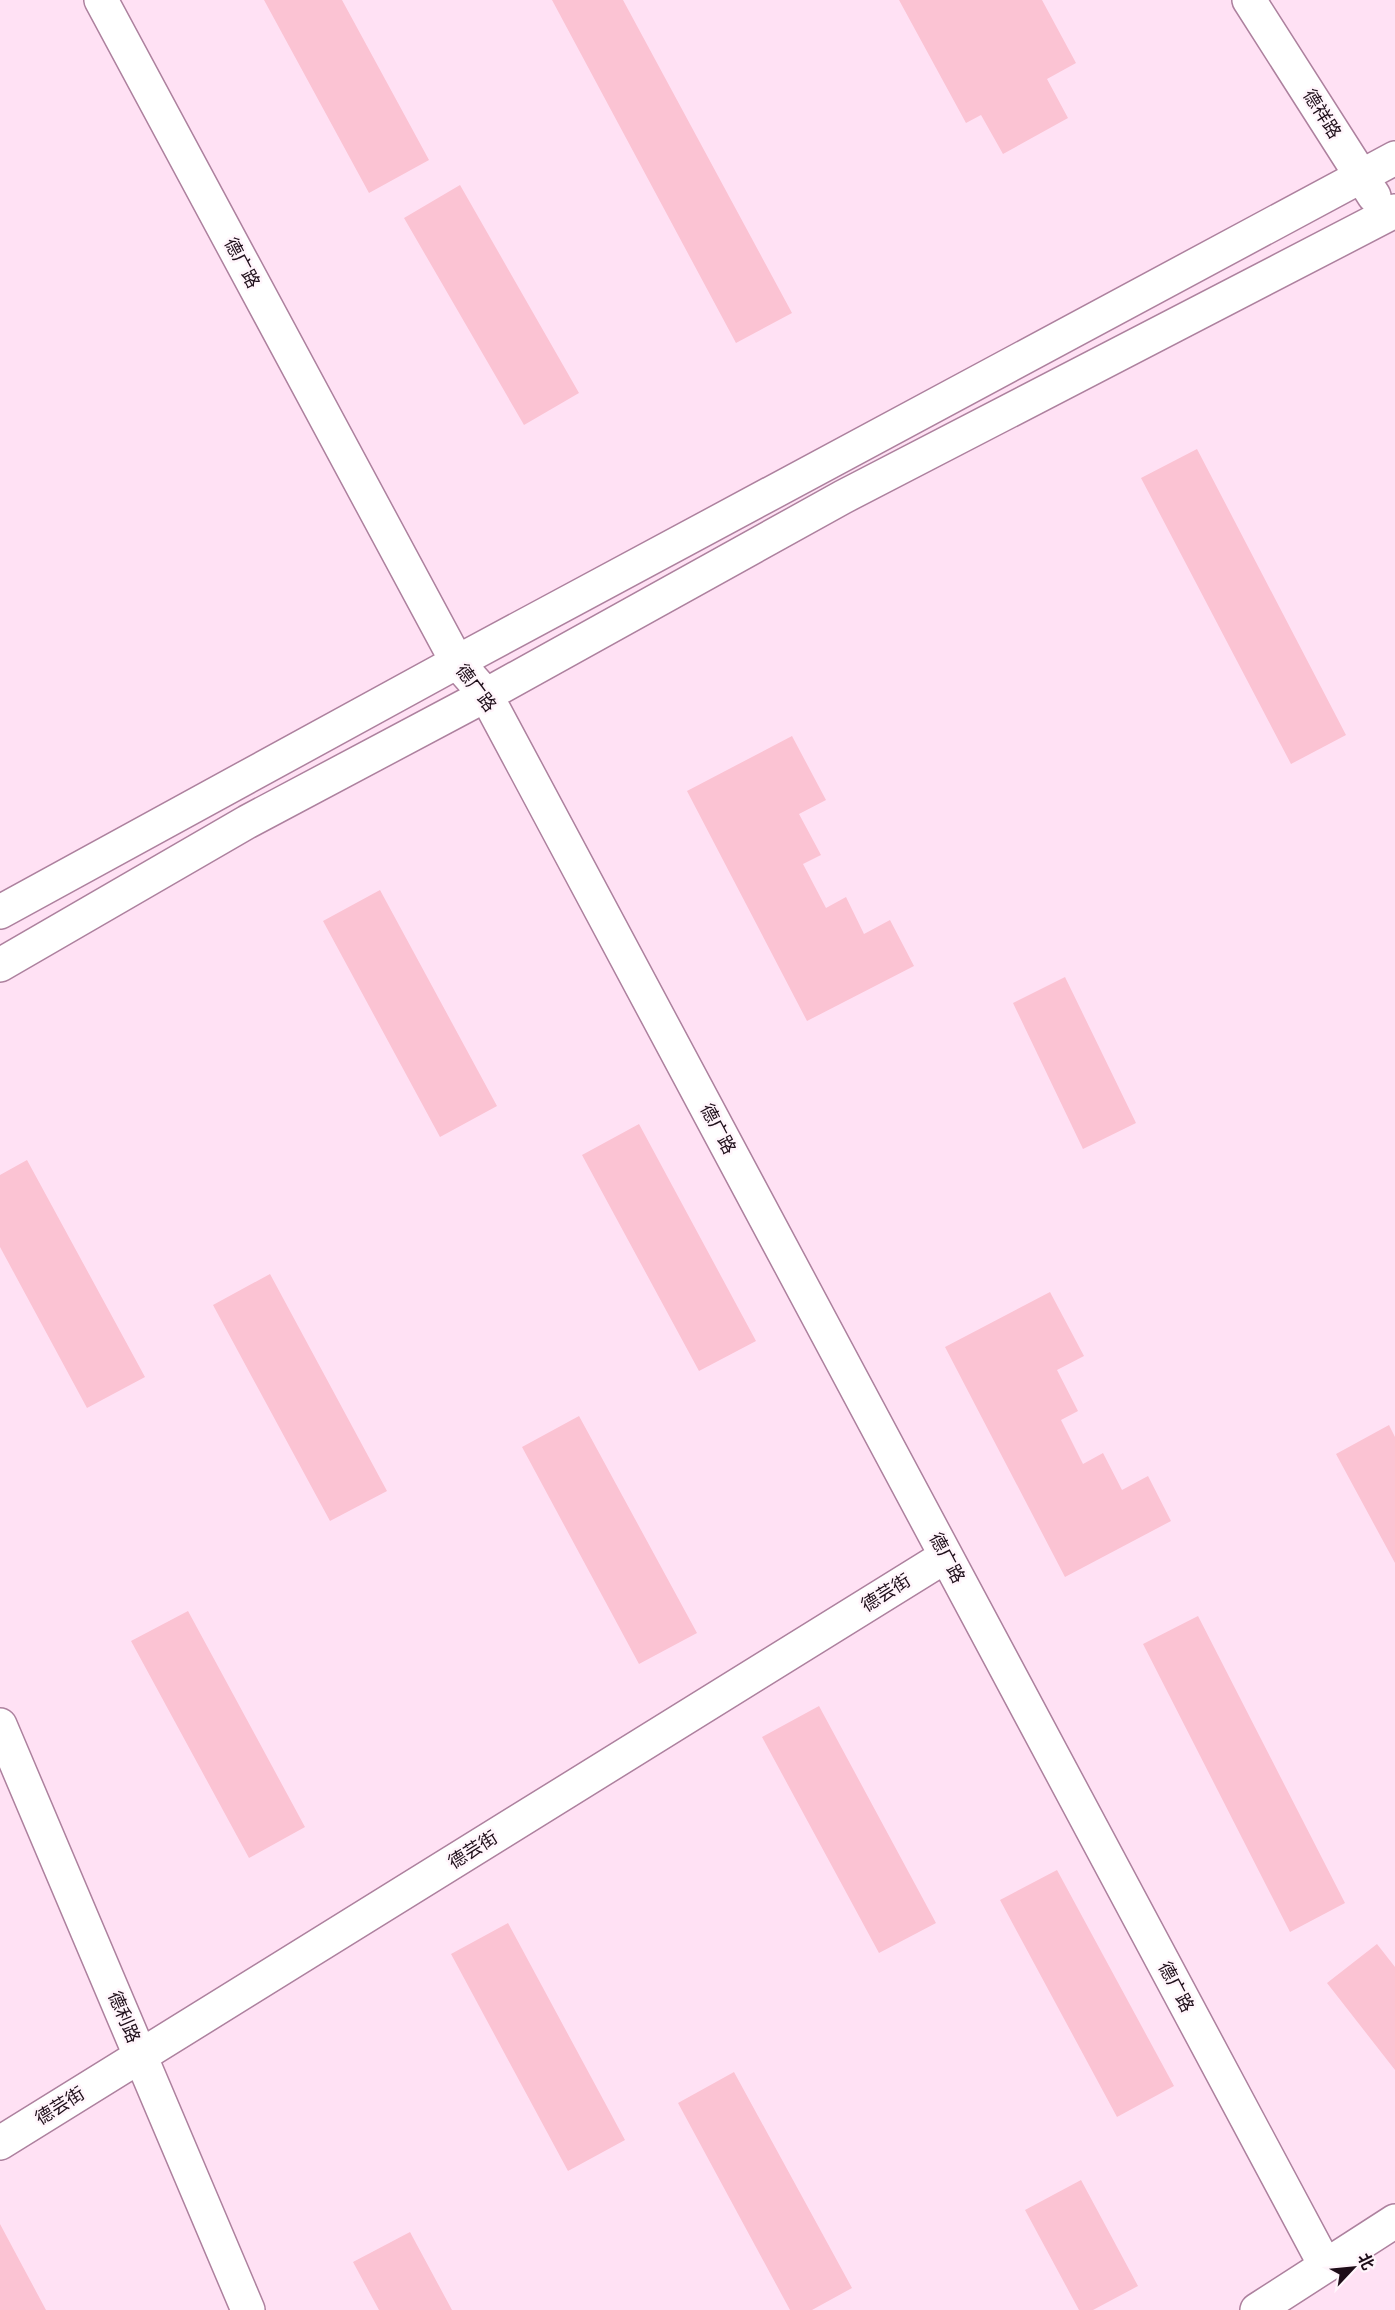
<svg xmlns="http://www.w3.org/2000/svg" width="1395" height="2310" font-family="'Sofia Sans Condensed','Noto Sans SC',sans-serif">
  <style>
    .building { fill: #fbc3d3 }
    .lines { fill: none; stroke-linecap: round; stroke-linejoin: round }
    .minor-casing { stroke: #ad819e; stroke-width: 36 }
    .minor { stroke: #fff; stroke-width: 33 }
    .labels { text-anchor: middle; stroke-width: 5; stroke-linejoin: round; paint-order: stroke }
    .street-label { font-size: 18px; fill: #1d0d18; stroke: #fff5fb }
  </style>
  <rect width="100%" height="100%" fill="#ffe1f4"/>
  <path class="building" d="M264,0h78l87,160 -60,33z
    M552,0h71l169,313 -56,30z
    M899,0h143l34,63 -29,16 21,39 -65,36 -22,-39 -15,8z
    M460,185l119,208 -55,32 -120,-207z
    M1197,449l149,286 -55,29 -150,-286z
    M792,736l34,64 -27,14 22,41 -18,9 23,44 20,-11 18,37 26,-14 24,46 -107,55 -120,-230z
    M380,890l117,216 -57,31 -117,-216z
    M1065,977l71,146 -53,26 -70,-146z
    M639,1124l117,217 -57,30 -117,-216z
    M27,1160l118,217 -58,31 -87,-161v-72z
    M270,1274l117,217 -57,30 -117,-216z
    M1050,1292l34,64 -27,14 21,41 -17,9 22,44 20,-11 19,37 26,-14 23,45 -106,56 -120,-230z
    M579,1416l118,217 -58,31 -117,-217z
    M1389,1425l6,12v126l-59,-109z
    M188,1611l117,216 -56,31 -118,-217z
    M1198,1616l147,287 -55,29 -147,-288z
    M819,1706l117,217 -57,30 -117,-216z
    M1057,1870l117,216 -57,31 -117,-217z
    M508,1923l117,217 -57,31 -117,-217z
    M1377,1944l18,23v103l-68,-87z
    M734,2072l118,216 -40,22h-22l-112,-207z
    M1081,2180l57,106 -45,24h-14l-54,-100z
    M0,2224l46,86h-46z
    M410,2232l42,78h-73l-26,-48z"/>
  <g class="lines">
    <defs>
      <path id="minor" d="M101,0l356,662 29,33 839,1570
        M1249,0l125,196
        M0,912l457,-250 938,-504
        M0,965l247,-143 239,-127 357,-198 552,-286
        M0,1725l248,585
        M0,2143l946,-587
        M1257,2310l138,-89"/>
    </defs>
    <use href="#minor" class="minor-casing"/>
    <use href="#minor" class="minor"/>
  </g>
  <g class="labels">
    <g class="street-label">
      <text transform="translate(1322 114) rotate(58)" y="6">德祥路</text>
      <text transform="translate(242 263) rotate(62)" y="6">德广路</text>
      <text transform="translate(476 688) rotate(53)" y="6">德广路</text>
      <text transform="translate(718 1129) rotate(62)" y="6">德广路</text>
      <text transform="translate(947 1558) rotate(62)" y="6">德广路</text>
      <text transform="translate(886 1593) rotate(-32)" y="6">德芸街</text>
      <text transform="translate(473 1850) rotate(-32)" y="6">德芸街</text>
      <text transform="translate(1176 1987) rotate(62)" y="6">德广路</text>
      <text transform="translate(124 2017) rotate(67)" y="6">德利路</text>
      <text transform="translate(60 2106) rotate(-32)" y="6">德芸街</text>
    </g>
  </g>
  <g transform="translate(1353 2268) rotate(64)" stroke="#fff5fb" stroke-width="4.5" paint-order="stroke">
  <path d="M0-4.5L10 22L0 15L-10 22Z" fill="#1d0d18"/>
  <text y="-9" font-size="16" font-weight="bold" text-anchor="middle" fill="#1d0d18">北</text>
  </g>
</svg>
